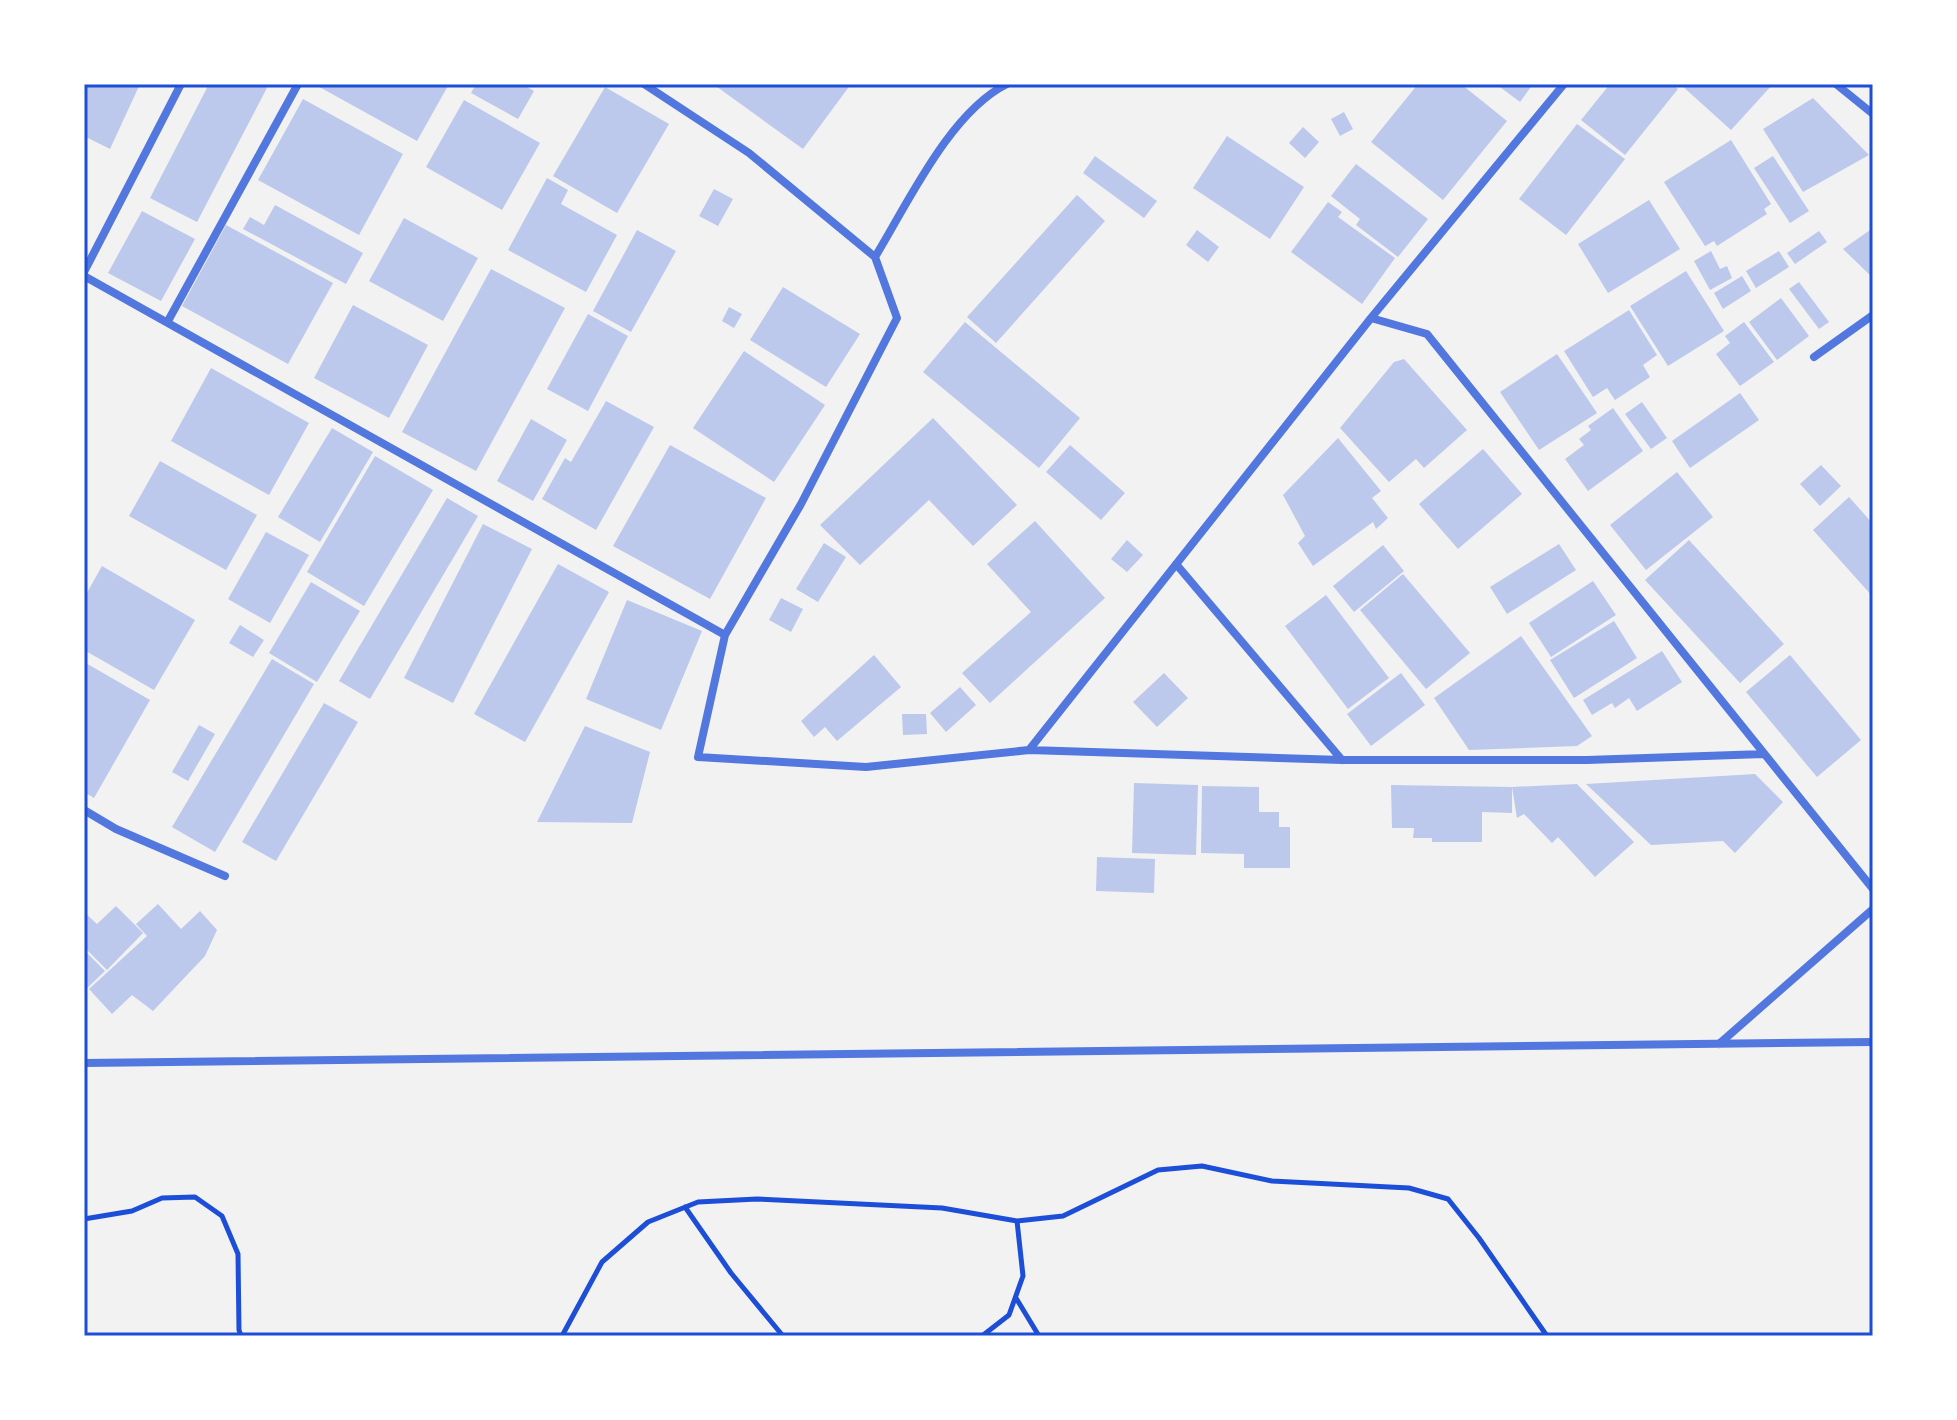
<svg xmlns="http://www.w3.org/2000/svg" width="1957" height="1420" font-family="Jost,sans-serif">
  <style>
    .building { fill: #bdc9ec }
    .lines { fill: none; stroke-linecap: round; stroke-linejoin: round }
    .path { stroke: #1d4ed8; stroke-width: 5 }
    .minor { stroke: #5277de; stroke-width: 8 }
    .neatline { fill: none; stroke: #1d4ed8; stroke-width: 3 }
  </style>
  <rect width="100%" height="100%" fill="#f2f2f2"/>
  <path class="building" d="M84,84h56l-30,65 -26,-13z
    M209,84h60l-72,138 -47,-24z
    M314,84h135l-32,57z
    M476,84h46l12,7 -16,28 -47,-26z
    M713,84h138l-48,65z
    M1418,84h43l46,37 -64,79 -72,-58z
    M1496,84h37l-13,18z
    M1610,84h62l6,5 -53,66 -44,-35z
    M1680,84h93l-42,46z
    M605,87l64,37 -52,89 -64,-37z
    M1813,98l56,57 -66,37 -40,-63z
    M303,99l100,55 -44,81 -101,-55z
    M464,100l76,43 -38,67 -76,-43z
    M1344,112l9,17 -13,7 -9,-17z
    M1577,124l48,35 -59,76 -47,-36z
    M1303,127l16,15 -14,16 -16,-15z
    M1227,136l77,51 -34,52 -77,-51z
    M1731,140l40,64 -7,5 3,5 -50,32 -3,-5 -9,5 -41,-64z
    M1095,156l62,45 -13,17 -61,-45z
    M1773,156l36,55 -19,12 -36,-55z
    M1356,164l72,55 -30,38 -42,-32 4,-6 -29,-23z
    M547,178l21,12 -7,14 56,31 -31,57 -78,-42z
    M714,189l19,10 -15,27 -19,-10z
    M1077,195l28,26 -109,122 -29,-26z
    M1649,200l31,49 -72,44 -30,-49z
    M1328,202l14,10 -4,5 57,41 -33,46 -71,-52z
    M275,205l88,48 -17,31 -103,-55 7,-12 14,8z
    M142,211l53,28 -34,62 -53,-28z
    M404,218l74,40 -35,63 -74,-40z
    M226,225l107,58 -45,81 -106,-58z
    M1873,228v50l-30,-29z
    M637,230l39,21 -45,81 -38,-21z
    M1197,230l22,17 -11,15 -22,-17z
    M1819,231l8,11 -32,22 -8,-11z
    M1711,251l9,18 7,-3 5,12 -22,12 -16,-29z
    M1779,251l10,16 -33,21 -10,-17z
    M491,269l74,39 -89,163 -74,-39z
    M1686,271l38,60 -56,35 -38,-60z
    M1742,276l9,15 -28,18 -9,-16z
    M1799,282l30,40 -10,7 -30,-40z
    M783,287l77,47 -34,53 -76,-47z
    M1781,298l28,38 -32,24 -28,-38z
    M353,305l75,40 -39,73 -75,-40z
    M729,307l13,7 -8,14 -12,-7z
    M1629,310l28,45 -14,10 7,12 -35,23 -8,-12 -14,9 -29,-46z
    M588,314l40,22 -40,75 -41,-22z
    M965,322l115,96 -41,50 -116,-96z
    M1744,322l30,40 -34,24 -24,-32 14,-11 -5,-7z
    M744,351l81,54 -51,77 -81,-54z
    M1557,354l40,59 -58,37 -39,-58z
    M1404,359l63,71 -43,38 -8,-9 -27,23 -49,-54 54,-66z
    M211,368l98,55 -40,72 -98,-54z
    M1740,393l19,27 -69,48 -18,-27z
    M606,401l48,26 -58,103 -54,-31 23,-41 6,4z
    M1642,402l25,36 -16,11 -26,-35z
    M1613,408l30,43 -55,40 -23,-32 19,-14 -5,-6 12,-9 -3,-4z
    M933,418l84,87 -44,41 -44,-46 -69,65 -40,-40z
    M531,419l36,21 -34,61 -36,-20z
    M332,428l41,24 -53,90 -42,-25z
    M1338,438l43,53 -9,7 16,20 -12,11 -3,-7 -60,44 -15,-23 7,-7 -22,-41z
    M670,445l96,53 -56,101 -97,-53z
    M1070,445l55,48 -24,27 -55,-48z
    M1483,449l39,45 -64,55 -39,-45z
    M375,456l58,34 -69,116 -57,-34z
    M160,461l97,54 -31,55 -97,-54z
    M1821,465l20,21 -21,20 -20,-22z
    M1677,472l36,45 -67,53 -36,-45z
    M1849,497l24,27v73l-60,-67z
    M447,498l31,18 -108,183 -31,-18z
    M1035,521l70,77 -115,105 -28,-30 69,-61 -44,-48z
    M483,524l49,25 -79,154 -49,-25z
    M266,532l43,23 -39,68 -42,-24z
    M1127,540l16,15 -16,17 -16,-13z
    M1689,540l95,104 -44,39 -95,-103z
    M824,543l22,14 -28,45 -22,-13z
    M1559,544l17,26 -69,44 -17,-27z
    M1383,545l21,26 -50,41 -21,-26z
    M558,564l51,28 -84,150 -51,-28z
    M102,566l93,54 -41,70 -70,-40v-52z
    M1403,574l67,79 -44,36 -66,-79z
    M1593,581l23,34 -65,42 -22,-34z
    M311,582l49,29 -43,71 -48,-29z
    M1326,595l63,83 -41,31 -63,-83z
    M781,598l22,11 -12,23 -22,-12z
    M627,600l75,31 -41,99 -75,-31z
    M1614,621l23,37 -63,40 -24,-38z
    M240,625l24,15 -11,17 -24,-14z
    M1521,636l71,100 -15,10 -108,4 -35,-52z
    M1662,651l20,31 -45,29 -8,-13 -14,10 -3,-5 -20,12 -9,-15z
    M874,655l27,32 -64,54 -12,-14 -11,10 -13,-16z
    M1790,655l71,85 -44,37 -71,-85z
    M272,659l42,25 -99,168 -43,-25z
    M84,662l66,38 -56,98 -10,-6z
    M1164,673l24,25 -31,29 -24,-25z
    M1401,673l24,32 -54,41 -24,-32z
    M960,687l16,18 -30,27 -16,-19z
    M324,703l34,19 -82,139 -34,-19z
    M902,714h24l1,20 -24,1z
    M199,725l16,9 -27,47 -16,-9z
    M585,726l65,26 -18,71 -95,-1z
    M1755,774l28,28 -48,51 -12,-12 -72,4 -65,-61z
    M1134,783l64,2 -2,70 -64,-2z
    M1577,784l57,58 -39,35 -37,-40 -6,6 -28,-29 -7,4 -5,-31z
    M1391,785l121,2v26l-30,-1v30h-50v-4h-19l1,-10h-22z
    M1202,786l57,1v25h20v15h11v41h-46v-14l-43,-1z
    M1097,857l58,2 -1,34 -58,-2z
    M158,904l23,25 19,-18 17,19 -12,26 -52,55 -21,-16 -20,19 -23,-25 58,-53 -11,-12z
    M116,906l27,27 -36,37 -23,-23v-35l13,12z
    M84,950l21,21 -21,20z"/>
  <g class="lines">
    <path class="path" d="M685,1207l46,66 52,63
      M84,1219l48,-8 30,-13 33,-1 27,19 16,38 1,76 2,6
      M1016,1298l23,38
      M562,1336l40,-74 46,-40 50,-20 59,-3 185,9 75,13 46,-5 95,-46 44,-4 70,15 137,7 39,11 31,39 68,98
      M982,1336l27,-21 14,-39 -6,-55"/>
    <path class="minor" d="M644,84l105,69 126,104
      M1007,84c-57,28 -99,119 -132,173l22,61 -96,186 -76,131 -27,122 168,10 163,-17 342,-432 56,16 446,555
      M1836,84l37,30
      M84,272l97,-188
      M84,276l641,359
      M1371,318l193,-234
      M168,321l130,-237
      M1814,357l59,-42
      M1176,564l166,196
      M1029,750l313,10h245l177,-6
      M84,810l32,19 109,47
      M1719,1044l154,-135
      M84,1063l1789,-21"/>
  </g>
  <rect width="1957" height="1420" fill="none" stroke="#ffffff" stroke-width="172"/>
  <rect x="86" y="86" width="1785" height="1248" class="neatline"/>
</svg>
